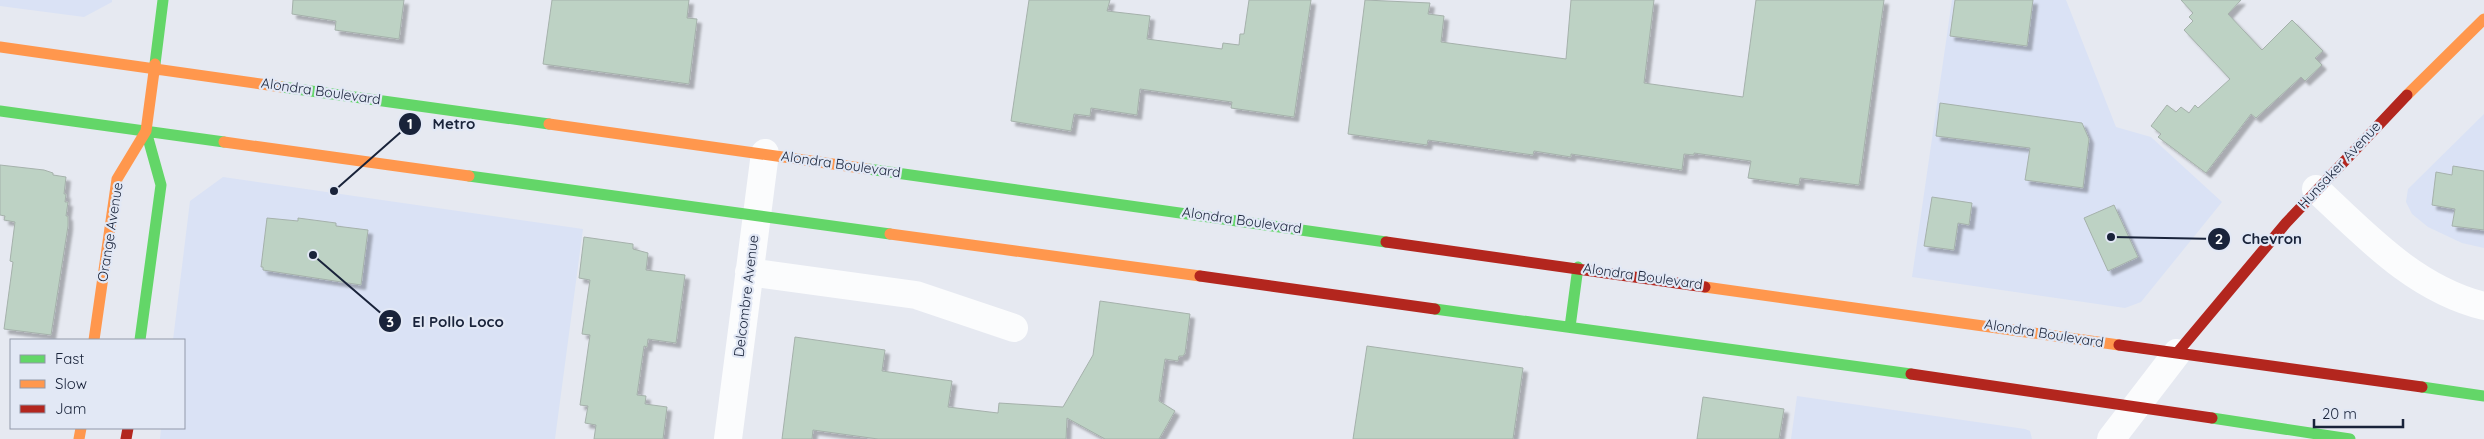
<svg xmlns="http://www.w3.org/2000/svg" width="2484" height="439" font-family="Quicksand,sans-serif">
  <style>
    .built { fill: #dae2f5 }
    .building { fill: #bdd2c4; stroke: #a5b1ab; filter: url(#shadow) }
    .lines { fill: none; stroke-linecap: round; stroke-linejoin: round }
    .street { stroke: #fbfcfd; stroke-width: 28 }
    .fast { stroke: #63d668; stroke-width: 11 }
    .slow { stroke: #ff974d; stroke-width: 11 }
    .jam { stroke: #b3261e; stroke-width: 11 }
    .labels { text-anchor: middle; stroke-width: 4.5; stroke-linejoin: round; paint-order: stroke }
    .street-label { font-size: 14px; fill: #19233a; stroke: #e2e8f5 }
    .leader { fill: none; stroke: #19233a; stroke-width: 2 }
    .callout-dot { fill: #19233a; stroke: #e2e8f5; stroke-width: 2 }
    .mark-label { font-size: 15px; text-anchor: middle; font-weight: bold; fill: #fff }
    .callout-label { font-size: 15px; text-anchor: middle; font-weight: bold; fill: #19233a; stroke: #e2e8f5; stroke-width: 4.5; stroke-linejoin: round; paint-order: stroke }
  </style>
  <defs>
    <filter id="shadow"><feDropShadow dx="4.5" dy="4.5" stdDeviation="1" flood-color="#0004"/></filter>
  </defs>
  <rect width="100%" height="100%" fill="#e6e9f1"/>
  <path class="built" d="M0,0h112v2l-28,15 -84,-11z
    M1952,0h114l50,127 35,10 71,65 -81,100 -16,6 -213,-31z
    M2484,114v134l-22,-5 -34,-16 -16,-13 -6,-12 2,-13z
    M223,177l360,52 -28,210h-395l1,-11h23v-88h-11l17,-139z
    M1797,396l228,33 5,2 2,8h-241z"/>
  <path class="building" d="M293,0h111l-5,39 -64,-9 1,-9 -44,-7z
    M552,0h137l-2,18 10,1 -8,65 -146,-20z
    M1029,0h81l-3,11 43,5 -3,23 75,10 1,-6 16,2 1,-11h4l5,-34h62l-17,117 -63,-9 1,-6 -92,-13 -3,26 -46,-7 -1,8 -16,-2 -3,17 -60,-10z
    M1365,0l65,3 -2,11 16,2 -3,26 125,17 5,-59h83l-10,83 99,14 13,-97h128l-25,185 -59,-7 -1,7 -51,-7 3,-17 -57,-8v2l-10,-1 -2,16 -111,-16v3l-37,-6 -1,4 -105,-15 -1,5 -79,-11z
    M1955,0h78l-6,46 -77,-10z
    M2181,0h60l-13,14 34,36 30,-30 31,31 -8,7 7,7 -17,16 -4,-4 -45,41 -5,-4 -45,59 -48,-36 3,-3 -10,-8 16,-21 9,7 5,-5 8,6 6,-8 3,3 32,-29 -46,-49 9,-9 -4,-4 4,-4z
    M1940,103l142,20 7,16 -6,49 -58,-8 5,-32 -94,-12z
    M0,165l44,5 9,3v2l13,2 -2,17h2l-1,8h3l-2,14h2v10l-17,109 -47,-6 9,-67 -3,-1 5,-39 -11,-2 1,-4 -5,-1z
    M2453,166l31,5v59l-32,-4 3,-17 -23,-4 4,-33 16,3z
    M1932,197l40,6 -3,22 -11,-2 -4,27 -30,-4z
    M2114,205l24,52 -30,14 -24,-53z
    M267,218l31,3v-3l38,5v3l32,4 -7,55 -98,-15v-3h-2z
    M584,237l49,7v5l15,4 -2,17 39,5 -9,68 -28,-4 -1,8 -3,-1 -7,49 9,1 -1,8 22,3 -4,32h-69l2,-14 -11,-2 3,-17 -8,-1 10,-70 -8,-1 8,-54 -11,-2z
    M1100,301l90,13 -5,39 -2,3h-4l-1,5 -13,-2 -6,42 16,10 -16,28h-54l-38,-21 -1,21h-188l-65,-9 -1,9h-30l13,-102 90,13 -3,21 70,10 -4,26 50,6 1,-10 64,4 30,-52z
    M1367,346l156,22 -10,71h-160z
    M1703,397l81,12 -5,30h-82z"/>
  <g class="lines">
    <path class="street" d="M2316,189c50,47 99,100 168,117
      M749,272l167,23 98,33
      M728,439l37,-286
      M2111,439l66,-86"/>
    <path class="fast" d="M155,64l8,-64
      M282,87l267,37
      M0,111l224,31
      M868,169l518,73
      M469,176l421,58
      M1435,309l476,65
      M1570,327l8,-60
      M140,340l21,-155 -15,-54
      M2422,387l62,9
      M2212,418l138,21"/>
    <path class="slow" d="M0,47l282,40
      M2407,95l77,-76
      M549,124l319,45
      M224,142l245,34
      M890,234l310,42
      M1705,287l414,58
      M94,340l23,-161 29,-48 9,-67
      M79,439l2,-11"/>
    <path class="jam" d="M1386,242l319,45
      M1200,276l235,33
      M2119,345l303,42
      M2177,353l109,-130 121,-128
      M1911,374l301,44
      M126,439l2,-11"/>
  </g>
  <g class="labels">
    <g class="street-label">
      <text transform="translate(321 91) rotate(8)" y="5">Alondra Boulevard</text>
      <text transform="translate(841 164) rotate(8)" y="5">Alondra Boulevard</text>
      <text transform="translate(2339 165) rotate(-47)" y="5">Hunsaker Avenue</text>
      <text transform="translate(1242 220) rotate(8)" y="5">Alondra Boulevard</text>
      <text transform="translate(110 232) rotate(-81)" y="5">Orange Avenue</text>
      <text transform="translate(1643 276) rotate(8)" y="5">Alondra Boulevard</text>
      <text transform="translate(746 296) rotate(-83)" y="5">Delcombre Avenue</text>
      <text transform="translate(2044 333) rotate(9)" y="5">Alondra Boulevard</text>
    </g>
  </g>
  <path class="leader" d="M334 191L410 124M2111 237L2219 239M313 255L390 321"/>
  <g class="callout-dot">
    <circle cx="334" cy="191" r="5"/>
    <circle cx="2111" cy="237" r="5"/>
    <circle cx="313" cy="255" r="5"/>
    <circle cx="410" cy="124" r="12"/>
    <circle cx="2219" cy="239" r="12"/>
    <circle cx="390" cy="321" r="12"/>
  </g>
  <g class="mark-label">
    <text x="410" y="129">1</text>
    <text x="2219" y="244">2</text>
    <text x="390" y="327">3</text>
  </g>
  <g class="callout-label">
    <text x="454" y="129">Metro</text>
    <text x="2272" y="244">Chevron</text>
    <text x="458" y="327">El Pollo Loco</text>
  </g>
  <rect x="10" y="339" width="175" height="90" fill="#e2e8f5" stroke="#9299aa"/>
  <rect x="20" y="355" width="25" height="8" fill="#63d668" stroke="#9299aa"/>
  <text x="55" y="364" font-size="15" fill="#19233a">Fast</text>
  <rect x="20" y="380" width="25" height="8" fill="#ff974d" stroke="#9299aa"/>
  <text x="55" y="389" font-size="15" fill="#19233a">Slow</text>
  <rect x="20" y="405" width="25" height="8" fill="#b3261e" stroke="#9299aa"/>
  <text x="55" y="414" font-size="15" fill="#19233a">Jam</text>
  <path d="M2314 419v8h89v-8" fill="none" stroke="#19233a" stroke-width="2.5"/>
  <text x="2322" y="419" font-size="15" fill="#19233a" stroke="#e2e8f5" stroke-width="4" paint-order="stroke">20 m</text>
</svg>
